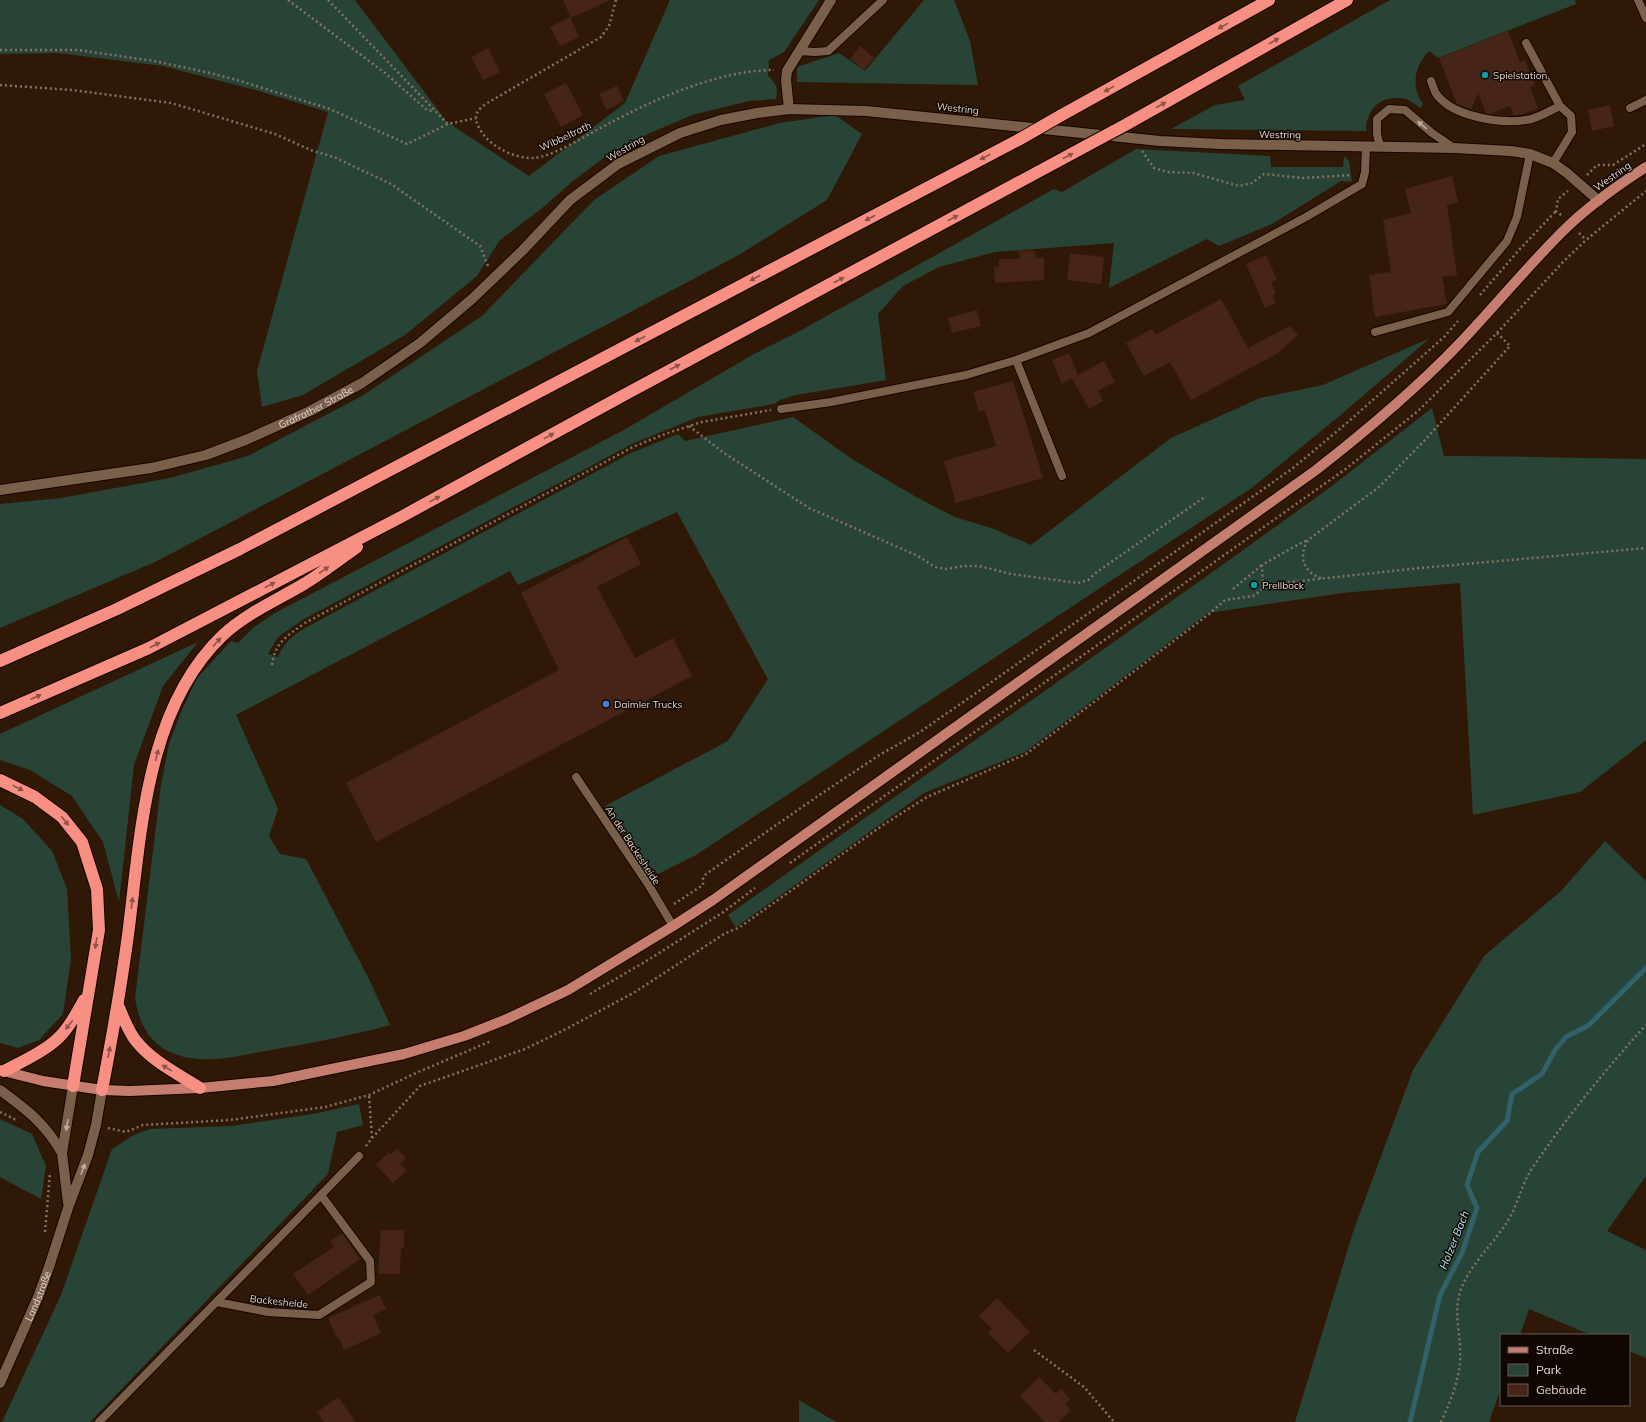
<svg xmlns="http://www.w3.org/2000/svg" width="1646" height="1422" font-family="Mulish,sans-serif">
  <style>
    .green { fill: #284436 }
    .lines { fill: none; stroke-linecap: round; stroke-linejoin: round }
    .stream { stroke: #31616b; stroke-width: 5 }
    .building { fill: #462518 }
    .service-casing { stroke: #160400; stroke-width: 10 }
    .minor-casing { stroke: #160400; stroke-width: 12 }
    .secondary-casing { stroke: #160400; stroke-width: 12 }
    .primary-casing { stroke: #160400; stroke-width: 12 }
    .motorway-casing { stroke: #160400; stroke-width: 14 }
    .path { stroke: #857263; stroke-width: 2.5; stroke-dasharray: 2 3; stroke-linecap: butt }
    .service { stroke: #7a604b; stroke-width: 8 }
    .minor { stroke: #7a604b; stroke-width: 10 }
    .secondary { stroke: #7a604b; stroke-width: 10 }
    .primary { stroke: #c57d6d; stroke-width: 10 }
    .motorway { stroke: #f79083; stroke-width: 12 }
    .motorway-bridge-casing { stroke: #160400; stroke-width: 14; stroke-linecap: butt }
    .motorway-bridge { stroke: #f79083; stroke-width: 12 }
    .oneway { fill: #8f5249 }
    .oneway2 { fill: #c0ac9e }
    .culture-dot { fill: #0f9aa8; stroke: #100702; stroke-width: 1.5 }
    .shop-dot { fill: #3f7fe0; stroke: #100702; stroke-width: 1.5 }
    .labels { text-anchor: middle; stroke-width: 3; stroke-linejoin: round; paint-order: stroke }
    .poi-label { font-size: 10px; fill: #e5d5ca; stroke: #100702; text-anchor: start }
    .street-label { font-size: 10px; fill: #e5d5ca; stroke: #100702 }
    .water-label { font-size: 11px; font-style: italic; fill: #aff0fe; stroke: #100702 }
  </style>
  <rect width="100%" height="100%" fill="#2f1906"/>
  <path class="green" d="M0,0h355l92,122 82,54 96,-73 45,-103h149l-35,52 -15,8 -1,16c9,8 10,12 8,23l-27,2 -57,14 -44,19 -38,19 -37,28 -32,28 -41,31 -23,36 -72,59 -102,60 -41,12 -5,-36 71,-259 -69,-21 -96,-25 -105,-13 -58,1z
    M924,0h30l16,41 8,44 -181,-3v-15l42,-14 26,18z
    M1390,0h185l1,4 -138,54 -9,-7c-14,15 -19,35 -6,53l-3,4c-4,-3 -9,-7 -14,-9 -2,-1 -6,-1 -9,-1 -20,-1 -31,15 -31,33l-195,-2 44,-24 30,-5 -7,-14z
    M835,115l27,19 -35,66 -90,56 -582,306 -155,66v-124l61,-6 109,-20 78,-22 114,-60 120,-80 112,-116 65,-44 121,-33z
    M1136,149l134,7 1,11h72l1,-11 5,5 3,21 -11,-1 -69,43 -53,22 -12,-7 -98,49 5,-45 -119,9 -56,15 -36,19 -25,28 8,66 -90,15 -16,5 -6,4 -76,13 -66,27 -328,175 -26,18 -10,17 10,3c6,-14 14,-21 27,-29l326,-175 47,-19 7,7 108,-24 59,42 64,38 39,20 39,12 37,16 140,-107 89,-40 63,-13 107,-47 -87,75 -90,74 -557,368 -38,19 -21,-20 -32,-48 123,-65 40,-62 -91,-167 -159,73 -8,-14 -274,144 42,94 -9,27 11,18 26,5 63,120 21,46c-41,11 -82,19 -125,26 -27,5 -63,14 -90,3 -25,-9 -36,-30 -40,-56l26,-213 8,-41 12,-32 16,-34 34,-37 7,2 15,-15 22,-15 347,-182 132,-77 44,-22 256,-143 8,3z
    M1432,408l12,48c67,0 134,2 202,3v281l-66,52 -107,23 -13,-232 -118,10 -134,20 -183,139 -101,41 -188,134 -8,-12 486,-344 114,-82z
    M198,642l-35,44 -29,79 -15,137 -16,-60 -31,-46 -42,-26 -30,-10v-26z
    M0,805l23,14 29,32 15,38 4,70 -8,55 -24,26 -21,8 -18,-5z
    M1605,841l41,40v295l-39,55 39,19v108l-17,-7v-16h-38l-62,-26 -9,26h-19v53l-12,34h-194l58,-190 60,-162 71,-114 77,-65z
    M359,1104l4,21 -26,7 -9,42 -238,248h-88l59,-127 51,-146 22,-14 16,-6 81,-3 82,-12z
    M0,1119l32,15 14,32 -5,33 -41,-22z
    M799,1400l37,22h-37z"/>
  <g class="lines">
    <path class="stream" d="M1410,1422l30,-127 22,-42 15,-45 -10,-23 11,-33 29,-31 5,-27 30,-20 13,-24 11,-13 23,-12 57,-57"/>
  </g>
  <path class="building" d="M563,0h47l-39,18z
    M570,17l9,20 -19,9 -10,-19z
    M1508,31l12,31 5,-2 10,25 -5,2 8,21 -17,7h-7l-4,-9 -20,8 -4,-1 -8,-20 -7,16 -14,-5 -18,-46z
    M860,46l14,12 -10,12 -14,-11z
    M488,48l12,24 -17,8 -12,-23z
    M566,83l17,32 -22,12 -17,-33z
    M617,86l7,15 -17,9 -8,-16z
    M1610,105l4,21 -22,5 -4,-21z
    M1452,176l6,26 -11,3 10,70 -15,2 5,27 -72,13 -6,-42 22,-3 -8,-52 28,-7 -6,-24z
    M1019,251h16l1,7h8v22l-49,3 -1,-16h5v-8h21z
    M1070,253l34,4 -3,27 -34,-4z
    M1266,255l11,25 -6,2 5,12 -3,1 3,8 -11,5 -19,-44z
    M1221,299l27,49 42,-22 8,9 -20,18 -87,47 -21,-38 -26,14 -18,-33 26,-14 3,6z
    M977,310l4,16 -29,7 -4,-15z
    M1069,353l9,22 26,-14 11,21 -17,9 5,10 -14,8 -17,-31 -10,6 -10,-24z
    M1013,381l30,97 -87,25 -12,-42 52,-15 -11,-36 -6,2 -6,-20z
    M627,537l14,27 -44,23 38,71 38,-20 19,38 -316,166 -30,-59 213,-113 -38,-77z
    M397,1149l9,9 -6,6 7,6 -14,13 -17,-18 13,-13 2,2z
    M381,1230h23v18l-3,-1 -1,27h-22z
    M342,1233l18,26 -52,36 -15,-21 41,-27 -4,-6z
    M380,1295l6,14 -13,6 8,18 -37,17 -5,-12h-2l-9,-20z
    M997,1298l33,34 -22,21 -20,-20 4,-4 -13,-13z
    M1039,1377l17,17 5,-5 9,10 -5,5 6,6 -13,12h-13l-25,-26z
    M338,1397l11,15 6,10h-31l-7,-10z"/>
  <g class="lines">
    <defs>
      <path id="service" d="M1638,0l8,18
        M1526,43l34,63 11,10 1,16 -19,31
        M799,51l16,1 13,-1 55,-51
        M1431,81c2,5 3,10 6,14 17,22 64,29 89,25 11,-1 23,-9 34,-14
        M1630,108l16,-8
        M1380,147l-3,-13v-15l12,-10 16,1 27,23 22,15
        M1375,332l73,-20 59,-71 10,-24 13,-63
        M1016,360l46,116
        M781,409l50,-7 135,-27 50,-15 73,-27 217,-116 56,-33 3,-12 1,-25
        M576,777l72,107 25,42
        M217,1302l51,10 51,3 52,-33 -1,-21 -49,-66
        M99,1422l260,-266"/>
      <g id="minor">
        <path d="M789,109l-3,-29 1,-9 44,-71"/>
        <path id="s1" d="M0,490l151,-22 55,-13 42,-16 62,-28 52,-28 58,-40 52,-44 50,-48 48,-51 48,-36 62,-31 41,-13 36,-7 32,-4 77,2 294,30 60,3 234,4 57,3 19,3 23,9 14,10 32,28"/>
      </g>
      <g id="secondary">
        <path d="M0,1090c27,20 45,33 62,63"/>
        <path d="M68,1203l-6,-50 11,-67"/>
        <path id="s2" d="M0,1383l38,-86 11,-30 20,-62 19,-50 8,-30 6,-35"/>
      </g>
      <path id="primary" d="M0,1070l43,11 59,9 28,1 70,-3 73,-7 131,-27 60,-18 43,-17 61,-29 105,-64 40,-26 603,-430c50,-39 99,-80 143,-126 35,-37 67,-76 103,-112 23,-23 56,-47 84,-65"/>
      <path id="motorway" d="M1060,116l209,-116
        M1127,124l220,-124
        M0,661l117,-52 123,-60 780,-410
        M0,713l149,-65 252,-131 223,-122 462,-249
        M0,780l35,17 27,20 20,25 15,47 2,41 -26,156
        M118,1005c5,12 10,26 18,36 17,21 42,33 64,47
        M4,1071c17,-9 36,-17 51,-30 13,-11 21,-27 29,-41
        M102,1090c10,-52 19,-103 26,-155 13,-100 17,-226 95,-300 24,-22 54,-35 81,-51 18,-11 36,-25 53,-37"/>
    </defs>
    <use href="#service" class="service-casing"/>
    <use href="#minor" class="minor-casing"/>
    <use href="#secondary" class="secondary-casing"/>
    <use href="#primary" class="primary-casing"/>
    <use href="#motorway" class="motorway-casing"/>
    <path class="path" d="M288,0l97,73 42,37 6,1
      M328,0l120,124 28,-6
      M616,0l-7,26 -8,11 -112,65c-8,5 -16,11 -12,21 7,21 36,36 57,35 21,-2 54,-24 74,-34 47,-25 111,-54 166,-54
      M0,50h78l76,11 56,12 27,7 93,29 77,35 41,-20
      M0,85l72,5 99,13 104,31 38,17 21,6 57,27 89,62 8,20
      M1142,151l12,17 13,4 26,1 46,13 13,-3 12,-9 39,4 49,-3
      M1587,175l10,-10h16l33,-21
      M1561,215l-5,-4 2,-12 10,-8
      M1579,233l7,7
      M1480,295l39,-45 37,-39
      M689,426l35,27 85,55 109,48 17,11 11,2 17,-3h16l32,8 67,9 10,-3 9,-8 109,-76
      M1321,578c-18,-6 -23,-22 -13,-38l71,-53 45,-46 86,-95 -13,-13
      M1263,585l157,-17 226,-20
      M1233,589l29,-24
      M272,665c3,-23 15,-29 33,-42l328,-176 32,-13 37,-12 69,-12
      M790,863l557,-395 71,-57 79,-78 67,-72 22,-21 60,-49
      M674,904l29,-19v-6l3,-5 112,-78 63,-42 39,-22 49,-34 324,-230 55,-46 96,-85 14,-16
      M590,994l58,-34 74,-47 33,-25
      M0,1112l16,8
      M108,1128l18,4 17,-7 87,-5 95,-13 44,-12 47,-22 75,-32
      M372,1138l48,-52 105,-37 41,-20 69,-37 89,-58 16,-7 143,-102 44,-28 99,-43 183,-140 16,-14 28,-4 10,-7 -1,-24 37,-21 9,-4
      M366,1146l6,-8 -3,-43
      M45,1232l5,-59
      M1034,1350l50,37 30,35
      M1441,1422c9,-20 17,-38 19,-60 2,-23 -7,-48 0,-70 9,-27 32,-46 47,-70 11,-16 14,-38 26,-55 34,-50 72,-97 113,-142"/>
    <use href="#service" class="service"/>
    <use href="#minor" class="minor"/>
    <use href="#secondary" class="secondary"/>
    <use href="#primary" class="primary"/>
    <use href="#motorway" class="motorway"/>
    <defs>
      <path id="motorway-bridge" d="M1020,139l40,-23
        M1086,146l41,-22"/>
    </defs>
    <use href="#motorway-bridge" class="motorway-bridge-casing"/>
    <use href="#motorway-bridge" class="motorway-bridge"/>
  </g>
  <defs><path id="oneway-solid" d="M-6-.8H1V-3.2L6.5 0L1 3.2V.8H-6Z"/></defs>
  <g class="oneway">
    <use href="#oneway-solid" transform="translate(1223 26) rotate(151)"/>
    <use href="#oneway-solid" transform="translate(1274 41) rotate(-29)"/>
    <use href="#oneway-solid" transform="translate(1109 89) rotate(151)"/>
    <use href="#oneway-solid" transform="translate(1161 105) rotate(-29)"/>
    <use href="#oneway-solid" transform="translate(1068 156) rotate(-28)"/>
    <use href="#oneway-solid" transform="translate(985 157) rotate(152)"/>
    <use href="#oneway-solid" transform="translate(870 218) rotate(152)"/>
    <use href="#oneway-solid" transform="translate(953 218) rotate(-28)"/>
    <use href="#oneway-solid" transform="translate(755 278) rotate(152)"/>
    <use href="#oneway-solid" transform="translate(839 280) rotate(-28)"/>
    <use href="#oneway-solid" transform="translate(640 339) rotate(152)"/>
    <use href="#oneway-solid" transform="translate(675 367) rotate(-28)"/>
    <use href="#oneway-solid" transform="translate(549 436) rotate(-29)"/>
    <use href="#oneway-solid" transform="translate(435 499) rotate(-29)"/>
    <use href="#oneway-solid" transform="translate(324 570) rotate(-34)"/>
    <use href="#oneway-solid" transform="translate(270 585) rotate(-27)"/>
    <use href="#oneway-solid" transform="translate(217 642) rotate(-48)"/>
    <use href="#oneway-solid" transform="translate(155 645) rotate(-27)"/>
    <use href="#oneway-solid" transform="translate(36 697) rotate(-24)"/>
    <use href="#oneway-solid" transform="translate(157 755) rotate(-76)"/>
    <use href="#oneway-solid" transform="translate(18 788) rotate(27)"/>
    <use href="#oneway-solid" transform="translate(65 821) rotate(51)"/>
    <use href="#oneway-solid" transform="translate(132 903) rotate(-82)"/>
    <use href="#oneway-solid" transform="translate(96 943) rotate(99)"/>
    <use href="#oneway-solid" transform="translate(69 1025) rotate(129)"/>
    <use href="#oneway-solid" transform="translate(109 1052) rotate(-79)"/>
    <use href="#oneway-solid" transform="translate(167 1068) rotate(-149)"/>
  </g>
  <g class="oneway2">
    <use href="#oneway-solid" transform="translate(1422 125) rotate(-139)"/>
    <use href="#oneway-solid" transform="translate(67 1125) rotate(100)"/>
    <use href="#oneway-solid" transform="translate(83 1169) rotate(-69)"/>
  </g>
  <g class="culture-dot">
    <circle cx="1485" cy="75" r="4"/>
    <circle cx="1254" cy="585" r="4"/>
  </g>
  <circle class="shop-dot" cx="606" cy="704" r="4"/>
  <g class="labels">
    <g class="poi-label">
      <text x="1493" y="79">Spielstation</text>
      <text x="1262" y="589">Prellbock</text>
      <text x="614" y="708">Daimler Trucks</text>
    </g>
    <g class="street-label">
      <text transform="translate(958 108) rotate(6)" y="4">Westring</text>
      <text transform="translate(1280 134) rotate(1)" y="4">Westring</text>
      <text transform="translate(565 136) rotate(-25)" y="4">Wibbeltrath</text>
      <text transform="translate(625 148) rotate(-30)" y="4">Westring</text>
      <text transform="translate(1612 176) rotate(-35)" y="4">Westring</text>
      <text dy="4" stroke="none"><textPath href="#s1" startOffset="329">Gräfrather Straße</textPath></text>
      <text transform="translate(633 845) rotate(57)" y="4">An der Backesheide</text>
      <text dy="4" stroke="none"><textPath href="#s2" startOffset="95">Landstraße</textPath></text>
      <text transform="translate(279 1301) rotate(6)" y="4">Backesheide</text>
    </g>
    <g class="water-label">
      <text transform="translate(1454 1240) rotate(-68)" y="4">Holzer Bach</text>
    </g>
  </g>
  <rect x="1500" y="1334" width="130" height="72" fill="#100702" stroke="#655952"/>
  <rect x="1508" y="1347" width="20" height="6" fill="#c57d6d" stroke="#655952"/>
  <text x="1536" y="1354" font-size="12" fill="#e5d5ca">Straße</text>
  <rect x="1508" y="1364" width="20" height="12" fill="#284436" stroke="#655952"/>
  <text x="1536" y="1374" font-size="12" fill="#e5d5ca">Park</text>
  <rect x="1508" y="1384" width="20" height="12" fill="#462518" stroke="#655952"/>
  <text x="1536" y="1394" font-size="12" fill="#e5d5ca">Gebäude</text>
</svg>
